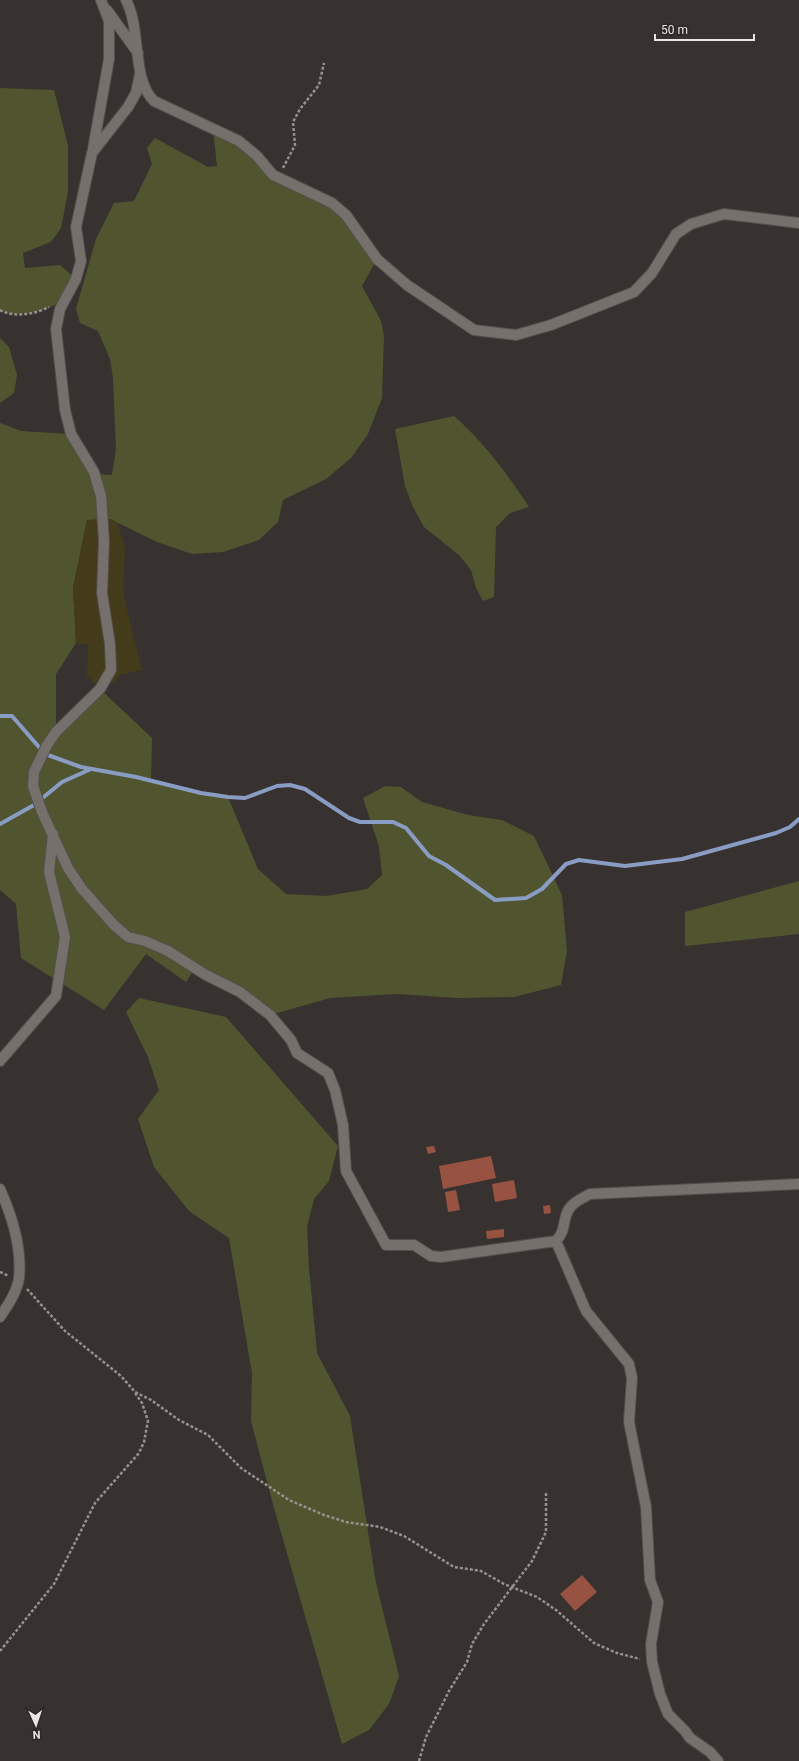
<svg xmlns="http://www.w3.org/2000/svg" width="799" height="1761" font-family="Roboto,sans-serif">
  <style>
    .green { fill: #51552f }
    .sand { fill: #433b1a }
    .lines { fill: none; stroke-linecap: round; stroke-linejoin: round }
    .stream { stroke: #899cc4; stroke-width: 4 }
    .building { fill: #975241 }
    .minor-casing { stroke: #544f4c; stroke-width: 12 }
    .path { stroke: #95918e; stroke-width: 2.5; stroke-dasharray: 3 2; stroke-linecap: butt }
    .minor { stroke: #76706d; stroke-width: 10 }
  </style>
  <rect width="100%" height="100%" fill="#37322f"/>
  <path class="green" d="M0,88l54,2 14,56v46l-7,36 -10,14 -28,11 2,15 35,-3 16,14c-3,6 -5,12 -9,17 -11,14 -51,23 -67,14z
    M213,129l26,12 34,34 59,28 45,56 -15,27 19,35 3,15 -2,62 -14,36 -17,24 -25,21 -43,21 -5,22 -19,18 -36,12 -31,2 -35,-12 -47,-23 -23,1 -14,68 3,55 -20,31v57l44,-42 52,49 -1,43 50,12 27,4 30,72 28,25 41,2 40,-7 15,-14 -3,-29 -16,-48 22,-12 16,1 21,15 46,13 34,5 32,16 28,59 5,56 -6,34 -47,12 -56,1 -61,-4 -67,4 -60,17 -75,-47 -9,14 -40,-28 -42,56 -83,-52 -5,-54 -16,-14v-467l21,8 50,3 24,40 17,1 4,-25 -3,-72 -3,-19 -12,-28 -18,-8 -4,-14 20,-70 18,-36 20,-2 18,-37 -5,-16 8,-10 53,29 9,-1z
    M0,338l9,9 8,28 -3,18 -14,10z
    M454,416c27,23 56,61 75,91l-19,6 -14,14 -2,70 -11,4 -7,-13 -5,-18 -11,-14 -36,-29 -11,-20 -8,-21 -10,-57z
    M799,881v53l-114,12v-34z
    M139,998l87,19 112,129 -9,35 -15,18 -7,28 2,41 8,85 33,63 26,167 23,93 -10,28 -20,26 -27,14 -68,-236 -23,-87 1,-48 -23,-135 -40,-27 -35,-44 -16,-48 21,-29 -11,-33 -22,-45z"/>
  <path class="sand" d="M110,519l7,3 8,25 -2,46 19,77 -22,5 -6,7 -20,1 -7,-7 1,-32 -12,-1 -3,-55 14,-68z"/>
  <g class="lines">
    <path class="stream" d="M0,716h12l33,38 36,13 55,10 65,16 27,4 17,1 32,-12 13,-1 15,4 44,29 11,4h33l13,6 23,28 17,9 49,35 31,-2 16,-9 24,-25 13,-4 46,6 57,-7 94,-26 14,-6 9,-8
      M0,824l34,-19 28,-23 29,-13"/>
  </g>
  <path class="building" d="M434,1146l2,6 -8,2 -2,-7z
    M491,1156l5,22 -53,11 -4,-23z
    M514,1180l3,18 -22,4 -3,-18z
    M456,1190l4,20 -12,2 -3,-20z
    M550,1205l1,8 -7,1 -1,-8z
    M504,1229v8l-17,2 -1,-8z
    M582,1575l15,17 -22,19 -15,-17z"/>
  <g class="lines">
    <defs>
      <path id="minor" d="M126,0c16,31 5,78 28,101l85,40 18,15 16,19 59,28 14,12 31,44 30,26 67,45 42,5 35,-10 83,-33 18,-19 24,-39 15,-10 33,-10 75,9
        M107,10l31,43
        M140,74l-4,19 -8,14 -36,46 -16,74 5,34 -5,18 -16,30 -4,20 9,81 6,24 23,38 7,24 3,45 -2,52 8,51 1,26 -11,19 -44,43 -9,13 -13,27 -1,14 9,26 26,56 14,21 32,36 14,12 17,4 23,10 38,24 34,17 30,23 21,25 6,13 31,20 7,17 8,35 3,46 40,74h28l17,11 10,1 115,-16c11,-12 6,-21 13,-32 5,-8 14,-11 21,-15l209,-10
        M93,149l16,-90v-38l-8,-21
        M0,1061l56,-65 9,-59 -16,-65 4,-38
        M0,1189c12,27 22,59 19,89 -2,14 -11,27 -19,39
        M556,1241l30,70 43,53 3,14 -3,44 17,85 4,73 8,22 -7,42 1,18 8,32 8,20 17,17 5,7 20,14 8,9"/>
    </defs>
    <use href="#minor" class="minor-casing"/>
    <path class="path" d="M283,168l12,-23 -2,-23 7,-13 19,-24 5,-22
      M0,310c14,8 36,4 49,-3
      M0,1272l9,4
      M27,1289l38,42 56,45 14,16 16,8 28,20 29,15 33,33 48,32 35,15 22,7 34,5 24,9 50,31 27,4 23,13 33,13 19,13 38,33 23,10 23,6
      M0,1651l54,-67 41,-81 44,-50 5,-11 4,-21 -6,-18 -7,-10
      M419,1761l7,-24 23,-46 18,-29 5,-18 12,-20 48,-63 14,-29v-39"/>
    <use href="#minor" class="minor"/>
  </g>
  <g transform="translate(36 1725) rotate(177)" stroke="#2d2825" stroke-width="3" paint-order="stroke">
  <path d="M0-3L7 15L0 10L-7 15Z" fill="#e9e5e3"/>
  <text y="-6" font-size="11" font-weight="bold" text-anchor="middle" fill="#e9e5e3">N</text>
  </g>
  <path d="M655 34v6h99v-6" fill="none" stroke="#e9e5e3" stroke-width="2"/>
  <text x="661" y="34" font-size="12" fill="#e9e5e3" stroke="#2d2825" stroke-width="3" paint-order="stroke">50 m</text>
</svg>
